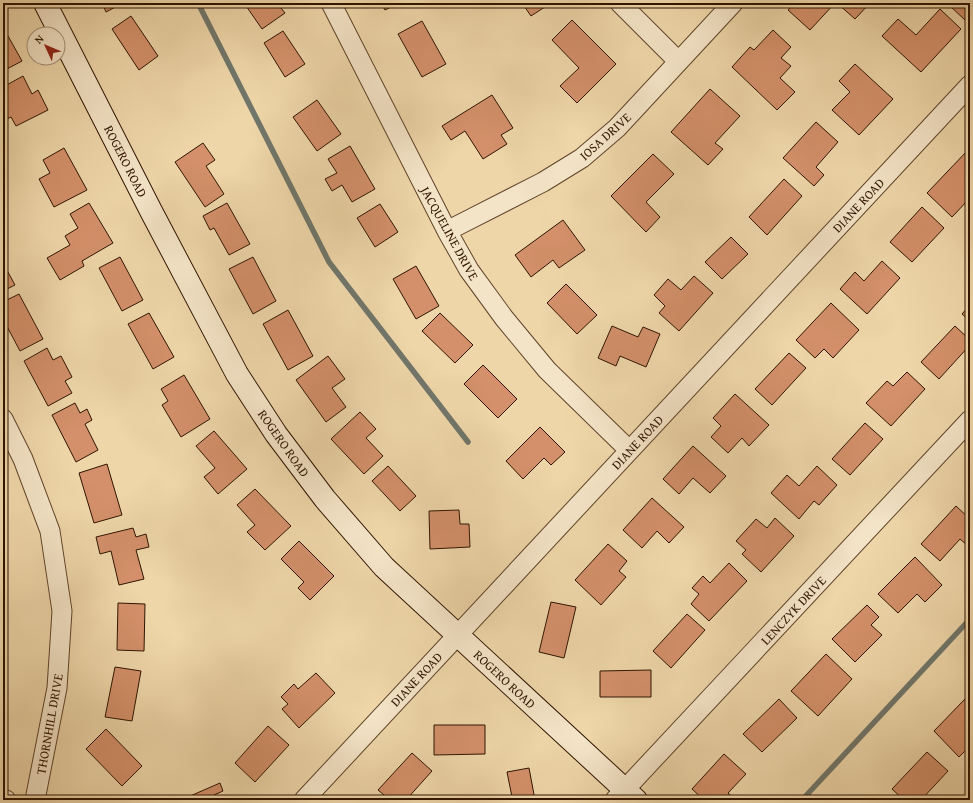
<svg xmlns="http://www.w3.org/2000/svg" width="973" height="803" font-family="'Gentium Book Plus',serif">
  <style>
    .lines { fill: none; stroke-linecap: round; stroke-linejoin: round }
    .stream { stroke: #70766a; stroke-width: 5.5 }
    .building { fill: #d3906a; stroke: #2f1400 }
    .street-casing { stroke: #5f442a; stroke-width: 21 }
    .secondary-casing { stroke: #2f1400; stroke-width: 24 }
    .street { stroke: #f4e4c7; stroke-width: 19 }
    .secondary { stroke: #f4e4c7; stroke-width: 22 }
    .labels { text-anchor: middle; stroke-width: 3; stroke-linejoin: round; paint-order: stroke }
    .street-label { font-size: 13px; fill: #2f1400; stroke: #f4e4c7 }
  </style>
  <rect width="100%" height="100%" fill="#eed6a9"/>
  <filter id="stains"><feTurbulence type="fractalNoise" baseFrequency=".005" numOctaves="4"/><feColorMatrix values="0 0 0 0 .2 0 0 0 0 .09 0 0 0 0 .02 0 0 0 .5 -.17"/></filter>
  <radialGradient id="worn" r=".72"><stop offset=".6" stop-color="#630" stop-opacity="0"/><stop offset="1" stop-color="#630" stop-opacity=".3"/></radialGradient>
  <g class="lines">
    <path class="stream" d="M198,3l131,259 139,180
      M802,800l168,-181"/>
  </g>
  <path class="building" d="M102,3h21l-17,9z
    M244,3h33l8,10 -23,16z
    M381,3h18l-14,7z
    M522,3h29l-20,13z
    M795,3h40l-25,27 -22,-20z
    M837,3h33l-15,16z
    M947,3h23v17l-3,2z
    M940,9l21,20 -40,43 -39,-36 16,-17 18,16z
    M131,16l27,40 -19,14 -27,-41z
    M572,20l44,44 -39,39 -17,-17 19,-18 -27,-28z
    M422,21l24,43 -24,13 -24,-43z
    M3,27l19,34 -19,10z
    M773,30l18,17 -10,11 10,8 -11,12 15,14 -18,18 -45,-43 18,-20 4,3z
    M283,31l22,33 -20,13 -21,-34z
    M855,64l38,35 -34,36 -27,-25 18,-18 -11,-11z
    M23,76l9,18 6,-4 10,20 -32,16 -5,-9 -6,3 -2,-4v-14l3,-2 -3,-5v-8z
    M710,89l30,27 -25,27 8,6 -15,16 -37,-33z
    M492,95l21,33 -12,7 6,9 -24,15 -18,-28 -14,9 -9,-14z
    M317,100l24,34 -24,17 -24,-34z
    M816,122l22,20 -22,25 8,8 -10,11 -31,-28z
    M203,143l12,17 -9,6 18,28 -19,13 -30,-45z
    M350,146l25,43 -23,13 -10,-17 -10,6 -7,-12 12,-6 -9,-14z
    M64,148l23,42 -33,17 -15,-28 11,-6 -7,-13z
    M968,150l2,2v46l-18,19 -25,-24z
    M653,154l21,20 -28,28 14,15 -14,15 -35,-36z
    M784,179l18,17 -35,39 -18,-18z
    M89,203l24,40 -31,18 2,5 -24,14 -13,-22 23,-13 -5,-9 13,-8 -8,-14z
    M227,203l23,41 -21,11 -15,-27 -4,2 -7,-14z
    M380,204l18,28 -23,15 -18,-29z
    M922,207l22,21 -32,34 -22,-20z
    M563,220l22,30 -26,18 -6,-8 -22,17 -16,-22z
    M731,237l17,17 -26,25 -17,-17z
    M120,257l23,43 -21,11 -23,-43z
    M253,257l23,44 -23,13 -24,-45z
    M882,261l18,17 -33,36 -27,-25 15,-17 9,9z
    M3,263l12,22 -12,6z
    M416,266l23,40 -23,13 -23,-40z
    M694,276l19,17 -34,38 -20,-18 6,-7 -11,-11 14,-16 13,11z
    M566,284l31,31 -20,19 -30,-31z
    M19,294l24,45 -23,12 -17,-32v-17z
    M831,303l28,27 -26,28 -9,-9 -9,9 -19,-18z
    M970,305v16l-8,-7z
    M288,310l25,46 -25,14 -25,-46z
    M149,313l25,44 -21,12 -25,-45z
    M440,313l33,32 -18,18 -33,-32z
    M612,326l26,11 5,-10 17,7 -14,33 -26,-11 -4,10 -18,-8z
    M955,326l15,14v5l-31,34 -18,-17z
    M47,348l6,12 8,-4 11,21 -7,4 7,12 -24,13 -24,-45z
    M789,353l17,15 -34,37 -17,-16z
    M328,356l17,23 -13,9 14,19 -20,15 -30,-42z
    M483,365l34,34 -19,19 -34,-34z
    M907,372l18,17 -34,37 -25,-23 21,-22 6,5z
    M184,375l26,44 -29,18 -19,-32 6,-4 -7,-12z
    M735,394l34,31 -20,21 -7,-8 -14,15 -17,-16 10,-11 -8,-8z
    M75,403l5,10 7,-4 5,11 -7,4 13,26 -22,12 -24,-47z
    M360,412l16,17 -10,9 17,18 -19,18 -33,-35z
    M865,423l18,16 -33,36 -18,-16z
    M540,427l25,25 -14,13 -7,-7 -21,21 -17,-18z
    M214,431l33,38 -29,25 -14,-17 11,-9 -19,-22z
    M693,446l33,30 -16,17 -17,-15 -14,16 -16,-15z
    M107,464l15,51 -28,8 -15,-50z
    M388,466l28,30 -16,15 -28,-30z
    M817,466l20,19 -18,20 -5,-4 -15,18 -28,-26 16,-18 12,11z
    M255,489l36,37 -26,24 -18,-18 8,-7 -18,-20z
    M652,498l32,29 -15,16 -12,-12 -15,17 -19,-18z
    M956,506l14,13v9l-2,2 2,2v9l-3,4 -7,-6 -20,22 -19,-17z
    M459,510l1,14h9l1,23 -40,2 -1,-38z
    M775,518l19,18 -33,36 -19,-18 4,-4 -10,-9 20,-22 11,9z
    M133,528l3,9 10,-3 3,13 -13,3 8,29 -25,6 -8,-34 -11,3 -4,-17z
    M299,541l35,35 -24,24 -12,-12 6,-6 -23,-23z
    M608,544l19,17 -8,10 7,6 -25,28 -26,-25z
    M915,557l27,28 -17,17 -8,-8 -19,19 -20,-19z
    M729,563l18,18 -38,40 -18,-17 8,-10 -7,-6 11,-12 7,7z
    M551,602l25,5 -12,51 -25,-6z
    M118,603l27,1 -1,47 -27,-1z
    M867,605l12,12 -8,8 11,10 -27,27 -23,-23z
    M687,614l18,16 -34,38 -18,-17z
    M826,654l26,25 -34,37 -27,-25z
    M115,667l26,4 -9,50 -27,-4z
    M651,670v27h-51v-26z
    M316,673l19,20 -36,35 -17,-19 6,-5 -7,-7 13,-13 4,5z
    M779,699l18,19 -35,34 -19,-18z
    M965,699l5,5v42l-11,11 -25,-26z
    M434,725h51v29l-51,1z
    M268,726l21,19 -34,37 -20,-19z
    M106,729l36,37 -20,20 -36,-37z
    M927,752l21,19 -27,29h-17l-12,-11z
    M412,753l20,18 -26,29h-16l-12,-10z
    M724,754l22,20 -18,19 8,7h-32l-12,-11z
    M529,768l6,32h-32v-1l9,-2 -5,-25z
    M220,783l3,8 -9,4 2,5h-35z"/>
  <g class="lines">
    <defs>
      <path id="street" d="M331,3l116,228 22,39 35,48 43,52 82,80
        M620,3l58,58
        M447,231l96,-49 39,-24 35,-30 116,-125
        M3,419l20,40 27,72 12,80 -5,77 -22,112
        M3,799l3,1
        M304,800l666,-715
        M615,800l355,-380"/>
      <path id="secondary" d="M45,3l106,208 86,163 39,60 49,65 59,68 252,233"/>
    </defs>
    <use href="#street" class="street-casing"/>
    <use href="#secondary" class="secondary-casing"/>
    <use href="#street" class="street"/>
    <use href="#secondary" class="secondary"/>
  </g>
  <g class="labels">
    <g class="street-label">
      <text transform="translate(605 136) rotate(-42)" y="5">IOSA DRIVE</text>
      <text transform="translate(126 161) rotate(63)" y="5">ROGERO ROAD</text>
      <text transform="translate(858 205) rotate(-47)" y="5">DIANE ROAD</text>
      <text transform="translate(450 233) rotate(61)" y="5">JACQUELINE DRIVE</text>
      <text transform="translate(637 442) rotate(-47)" y="5">DIANE ROAD</text>
      <text transform="translate(284 443) rotate(55)" y="5">ROGERO ROAD</text>
      <text transform="translate(793 610) rotate(-47)" y="5">LENCZYK DRIVE</text>
      <text transform="translate(416 679) rotate(-47)" y="5">DIANE ROAD</text>
      <text transform="translate(505 679) rotate(43)" y="5">ROGERO ROAD</text>
      <text transform="translate(49 724) rotate(-80)" y="5">THORNHILL DRIVE</text>
    </g>
  </g>
  <rect width="973" height="803" fill="none" stroke="#eed6a9" stroke-width="16"/>
  <rect x="4" y="4" width="965" height="795" fill="none" stroke="#2f1400" stroke-width="2"/>
  <rect x="8" y="8" width="957" height="787" fill="none" stroke="#2f1400"/>
  <g transform="translate(46 46) rotate(314)"><circle r="19" fill="#f4e4c7" stroke="#a59177"/>
  <path d="M0-3L7 15L0 10L-7 15Z" fill="#8f2418"/>
  <text y="-6" font-size="11" font-weight="bold" text-anchor="middle" fill="#2f1400">N</text>
  </g>
  <rect width="100%" height="100%" filter="url(#stains)"/>
  <rect width="100%" height="100%" fill="url(#worn)"/>
</svg>
